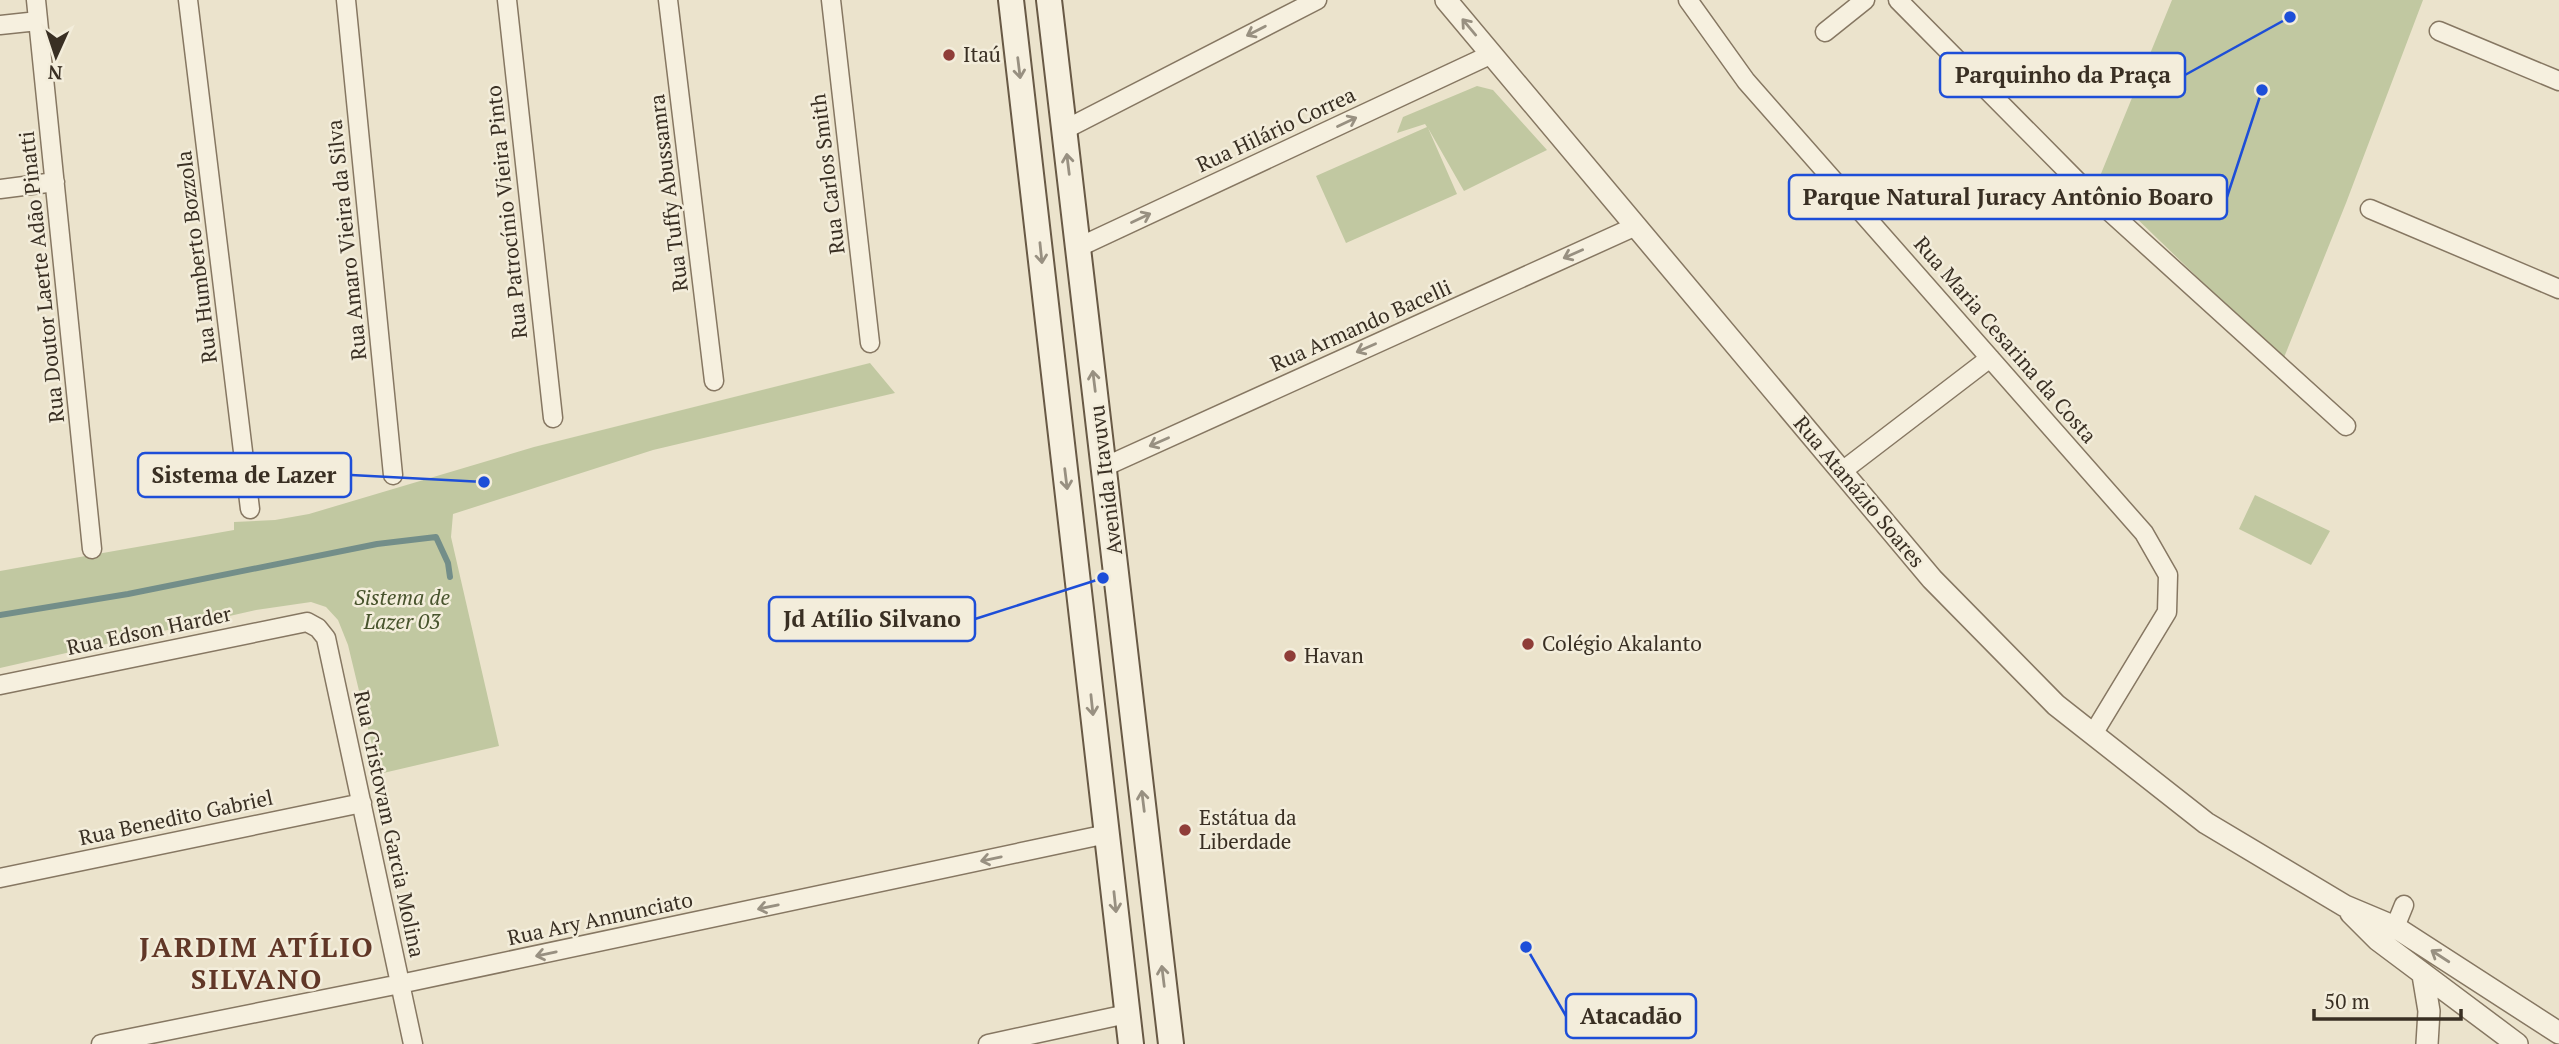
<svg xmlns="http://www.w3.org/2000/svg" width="2559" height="1044" font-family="'PT Serif',serif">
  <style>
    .green { fill: #c1c8a1 }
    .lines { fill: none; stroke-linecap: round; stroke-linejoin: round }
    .stream { stroke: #738e89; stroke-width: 6 }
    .minor-casing { stroke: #867762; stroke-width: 21 }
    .tertiary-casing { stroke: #867762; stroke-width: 24 }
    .secondary-casing { stroke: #685945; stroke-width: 28 }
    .minor { stroke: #f6f0df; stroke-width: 18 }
    .tertiary { stroke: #f6f0df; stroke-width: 21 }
    .secondary { stroke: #f6f0df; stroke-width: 24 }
    .oneway { stroke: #989081 }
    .poi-dot { fill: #8f3d38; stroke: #f3eddb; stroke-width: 2.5 }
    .labels { text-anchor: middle; stroke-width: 5; stroke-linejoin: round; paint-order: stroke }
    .poi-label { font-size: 21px; fill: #392f23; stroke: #f3eddb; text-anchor: start }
    .street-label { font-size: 21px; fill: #392f23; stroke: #f3eddb }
    .park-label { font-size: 21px; font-style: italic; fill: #47532c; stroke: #f3eddb }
    .district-label { font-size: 28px; font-weight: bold; letter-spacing: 2px; fill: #613727; stroke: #f3eddb }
    .leader { fill: none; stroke: #1d4ed8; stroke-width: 2.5 }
    .callout-dot { fill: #1d4ed8; stroke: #f3eddb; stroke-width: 2.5 }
    .callout { fill: #f3eddb; stroke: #1d4ed8; stroke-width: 2.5 }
    .callout-label { font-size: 23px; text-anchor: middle; font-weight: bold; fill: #392f23 }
  </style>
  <rect width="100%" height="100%" fill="#ebe3cc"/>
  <path class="green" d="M2172,0h251l-77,203 -63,157 -185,-179z
    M1477,86l16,4 54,60 -83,41 -36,-63 29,66 -111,49 -30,-67 111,-49 -2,-3 -28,9 6,-16z
    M870,363l25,30 -242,57 -200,64 -2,23 48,209 -120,28 -31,-129 -10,-25 -12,-13 -15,-5 -55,8 -256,58v-97l234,-41v-8l41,-2 34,-6 225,-67z
    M2255,495l75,36 -19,34 -72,-36z"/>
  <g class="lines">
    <path class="stream" d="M0,615l128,-21 249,-50 59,-7 12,26 2,14"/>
    <defs>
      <path id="minor" d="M36,0l56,549
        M188,0l62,509
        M346,0l47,475
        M507,0l46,418
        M668,0l46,381
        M831,0l39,343
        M1688,0l58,81 398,452 24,42 -1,37 -74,122
        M1898,0l190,192 258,234
        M0,25l38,-4
        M2439,31l120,50
        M1825,32l40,-32
        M1064,130l253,-130
        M0,189l55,-7
        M2370,209l189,80
        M1079,247l413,-193
        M1104,467l532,-241
        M1841,472l149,-114
        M0,685l307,-63 11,6 8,10 87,406
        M0,878l362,-75
        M2395,927l9,-22
        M101,1044l299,-60 707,-150
        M988,1044l139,-30"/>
      <path id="tertiary" d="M1446,0l486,579 124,126 150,118 139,83 50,21 164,106
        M2351,913l27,27 139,104
        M2423,975l6,36 -2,33"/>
      <path id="secondary" d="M1011,0l120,1044
        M1049,0l122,1044"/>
    </defs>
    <use href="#minor" class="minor-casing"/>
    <use href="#tertiary" class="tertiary-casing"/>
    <use href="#secondary" class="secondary-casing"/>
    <use href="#minor" class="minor"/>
    <use href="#tertiary" class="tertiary"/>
    <use href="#secondary" class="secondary"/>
  </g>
  <defs><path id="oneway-shaft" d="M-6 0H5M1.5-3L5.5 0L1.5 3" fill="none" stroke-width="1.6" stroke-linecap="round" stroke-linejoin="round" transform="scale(1.75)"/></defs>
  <g class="oneway">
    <use href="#oneway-shaft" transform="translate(1469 27) rotate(-130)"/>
    <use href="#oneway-shaft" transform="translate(1256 31) rotate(153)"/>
    <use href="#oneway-shaft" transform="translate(1019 68) rotate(83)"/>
    <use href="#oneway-shaft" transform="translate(1347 122) rotate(-25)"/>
    <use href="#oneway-shaft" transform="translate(1068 164) rotate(-97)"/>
    <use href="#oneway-shaft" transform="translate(1141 218) rotate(-25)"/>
    <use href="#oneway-shaft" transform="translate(1041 253) rotate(84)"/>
    <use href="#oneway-shaft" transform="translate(1573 254) rotate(156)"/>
    <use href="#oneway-shaft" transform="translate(1366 348) rotate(156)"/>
    <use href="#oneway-shaft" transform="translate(1094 381) rotate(-97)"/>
    <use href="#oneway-shaft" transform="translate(1159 442) rotate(156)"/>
    <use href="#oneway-shaft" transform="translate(1066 479) rotate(83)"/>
    <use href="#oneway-shaft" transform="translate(1092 705) rotate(84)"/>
    <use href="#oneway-shaft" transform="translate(1143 801) rotate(-97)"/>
    <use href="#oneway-shaft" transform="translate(991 859) rotate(168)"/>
    <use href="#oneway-shaft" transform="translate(1115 902) rotate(84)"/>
    <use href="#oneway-shaft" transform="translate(768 907) rotate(168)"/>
    <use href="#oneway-shaft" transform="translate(546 954) rotate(168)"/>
    <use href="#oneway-shaft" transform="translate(2440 956) rotate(-147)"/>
    <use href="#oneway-shaft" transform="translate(1163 976) rotate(-97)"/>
  </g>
  <g class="poi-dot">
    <circle cx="949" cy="55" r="7"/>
    <circle cx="1528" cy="644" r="7"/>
    <circle cx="1290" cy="656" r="7"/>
    <circle cx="1185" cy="830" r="7"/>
  </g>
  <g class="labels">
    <g class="poi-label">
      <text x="963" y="62">Itaú</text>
      <text x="1542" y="651">Colégio Akalanto</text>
      <text x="1304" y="663">Havan</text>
      <text x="1199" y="825">Estátua da<tspan x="1199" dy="24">Liberdade</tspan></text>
    </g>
    <g class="street-label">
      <text transform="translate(1276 130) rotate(-25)" y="7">Rua Hilário Correa</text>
      <text transform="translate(828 174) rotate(-97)" y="7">Rua Carlos Smith</text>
      <text transform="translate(669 193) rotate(-97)" y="7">Rua Tuffy Abussamra</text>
      <text transform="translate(507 212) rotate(-96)" y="7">Rua Patrocínio Vieira Pinto</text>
      <text transform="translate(347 240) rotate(-96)" y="7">Rua Amaro Vieira da Silva</text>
      <text transform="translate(197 257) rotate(-97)" y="7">Rua Humberto Bozzola</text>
      <text transform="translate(42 277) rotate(-96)" y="7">Rua Doutor Laerte Adão Pinatti</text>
      <text transform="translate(1361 326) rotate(-24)" y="7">Rua Armando Bacelli</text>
      <text transform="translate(2005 340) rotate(49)" y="7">Rua Maria Cesarina da Costa</text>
      <text transform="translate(1106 480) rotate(-97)" y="7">Avenida Itavuvu</text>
      <text transform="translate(1859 492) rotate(50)" y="7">Rua Atanázio Soares</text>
      <text transform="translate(149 631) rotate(-12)" y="7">Rua Edson Harder</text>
      <text transform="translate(176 818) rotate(-12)" y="7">Rua Benedito Gabriel</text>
      <text transform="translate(389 824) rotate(78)" y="7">Rua Cristovam Garcia Molina</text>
      <text transform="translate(600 919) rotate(-12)" y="7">Rua Ary Annunciato</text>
    </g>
    <g class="park-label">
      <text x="402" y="605">Sistema de<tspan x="402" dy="24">Lazer 03</tspan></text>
    </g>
    <g class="district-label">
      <text x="257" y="957">JARDIM ATÍLIO<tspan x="257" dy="32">SILVANO</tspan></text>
    </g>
  </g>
  <path class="leader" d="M2290 17L2185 75M2262 90L2227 197M484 482L351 475M1103 578L975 619M1526 947L1566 1016"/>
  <g class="callout-dot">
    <circle cx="2290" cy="17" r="7"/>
    <circle cx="2262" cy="90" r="7"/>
    <circle cx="484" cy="482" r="7"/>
    <circle cx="1103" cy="578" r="7"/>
    <circle cx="1526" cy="947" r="7"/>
  </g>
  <g class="callout">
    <rect x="1940" y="53" width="245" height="44" rx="7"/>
    <rect x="1789" y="175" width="438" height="44" rx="7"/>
    <rect x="138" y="453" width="213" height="44" rx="7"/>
    <rect x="769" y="597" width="206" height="44" rx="7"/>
    <rect x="1566" y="994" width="130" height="44" rx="7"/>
  </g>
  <g class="callout-label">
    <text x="2063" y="83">Parquinho da Praça</text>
    <text x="2008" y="205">Parque Natural Juracy Antônio Boaro</text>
    <text x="244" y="483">Sistema de Lazer</text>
    <text x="872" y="627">Jd Atílio Silvano</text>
    <text x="1631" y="1024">Atacadão</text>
  </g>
  <g transform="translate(56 56) rotate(183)" stroke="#f3eddb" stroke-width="5" paint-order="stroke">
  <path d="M0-5L12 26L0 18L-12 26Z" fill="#392f23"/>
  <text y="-10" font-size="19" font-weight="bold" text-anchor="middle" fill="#392f23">N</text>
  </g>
  <path d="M2314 1009v10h147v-10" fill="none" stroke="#392f23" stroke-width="3.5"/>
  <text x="2324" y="1009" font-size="21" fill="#392f23" stroke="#f3eddb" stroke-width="5" paint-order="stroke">50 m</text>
</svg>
